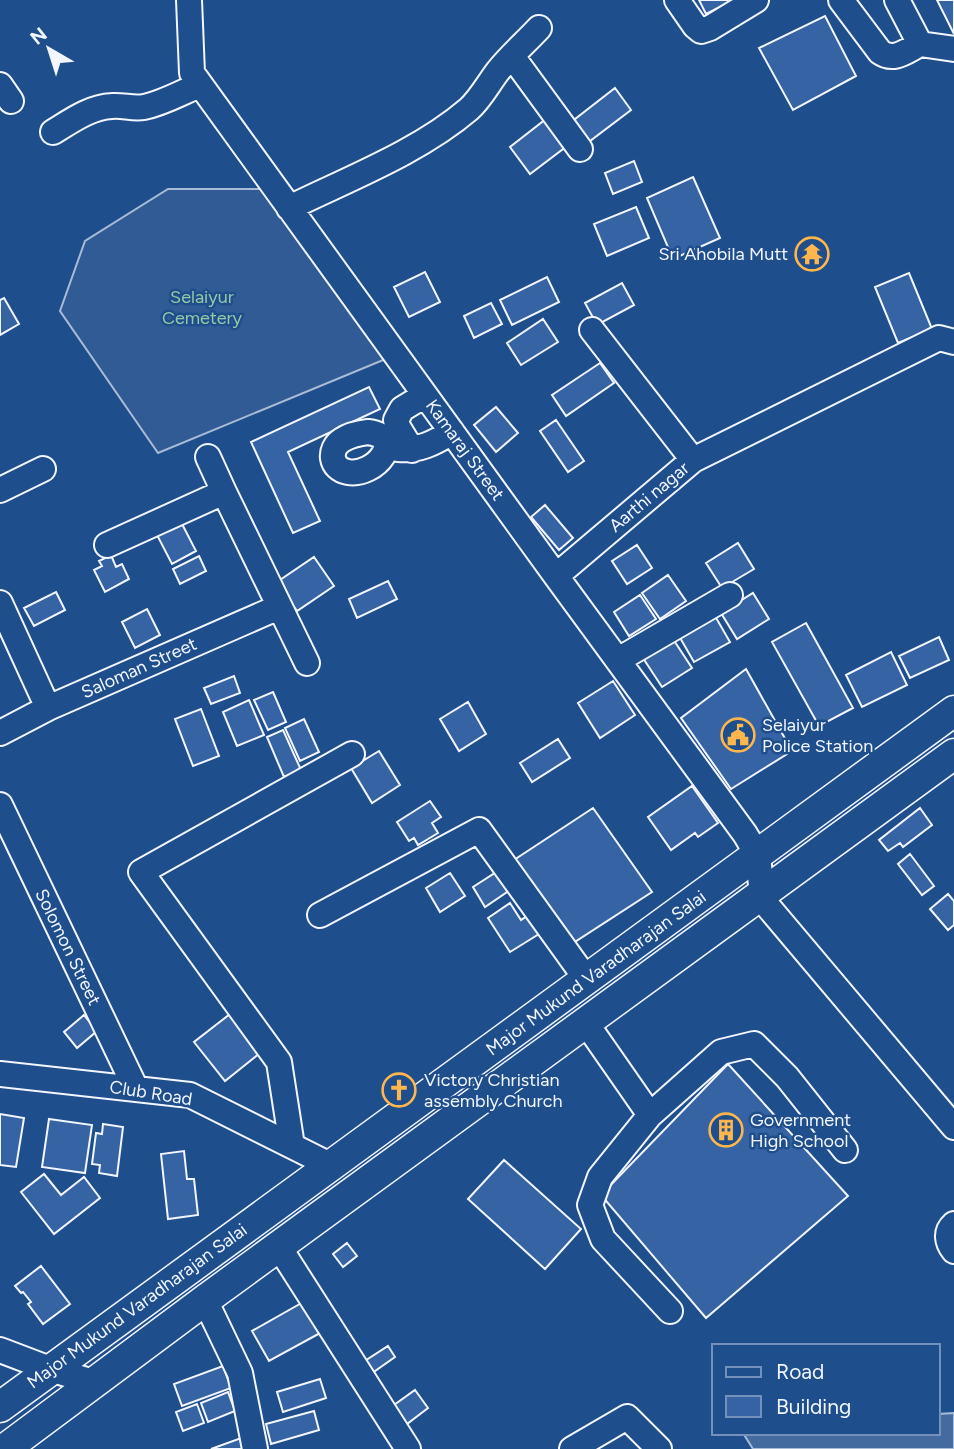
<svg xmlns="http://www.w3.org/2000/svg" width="954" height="1449" font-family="Figtree,sans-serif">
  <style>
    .built { fill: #305b95; stroke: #a8bbd7; stroke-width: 2 }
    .water { fill: #446ba0; stroke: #a8bbd7; stroke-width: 2 }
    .building { fill: #3563a3; stroke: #f2f6ff; stroke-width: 2 }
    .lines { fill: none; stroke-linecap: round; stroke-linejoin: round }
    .minor-casing { stroke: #f2f6ff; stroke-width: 28 }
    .major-casing { stroke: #f2f6ff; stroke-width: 33 }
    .minor { stroke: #1f4e8c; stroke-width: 24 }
    .major { stroke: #1f4e8c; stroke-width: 30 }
    .labels { text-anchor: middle; stroke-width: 5; stroke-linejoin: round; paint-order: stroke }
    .poi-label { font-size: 18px; fill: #f2f6ff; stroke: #1f4e8c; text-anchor: start }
    .park-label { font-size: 18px; fill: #97c8a6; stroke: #1f4e8c }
    .street-label { font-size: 18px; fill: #f2f6ff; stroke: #1f4e8c }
  </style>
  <rect width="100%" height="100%" fill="#1f4e8c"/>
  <path class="built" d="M168,189h98l122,169 -230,95 -98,-142 25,-70z"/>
  <path class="water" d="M954,1413v36h-201l-10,-16h195v-19z"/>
  <path class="building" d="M699,0h35l-28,14z
    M937,0h17v34z
    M825,16l31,60 -63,34 -34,-62z
    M615,88l16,22 -45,34 -16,-21z
    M546,119l21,27 -37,28 -20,-27z
    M634,161l8,21 -29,12 -8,-21z
    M693,177l27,61 -47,21 -26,-61z
    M636,207l13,31 -42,18 -13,-32z
    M425,272l15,30 -31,15 -15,-30z
    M909,273l23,56 -34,14 -23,-56z
    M547,277l12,25 -47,23 -12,-25z
    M622,283l12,22 -37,20 -12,-22z
    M4,298l15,26 -19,11v-35z
    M491,303l11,21 -28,14 -10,-22z
    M543,319l15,23 -37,23 -14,-22z
    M600,363l14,20 -48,33 -14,-21z
    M369,387l11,22 -92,43 32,69 -27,12 -42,-91z
    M496,407l22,26 -22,19 -22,-27z
    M556,420l28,41 -16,11 -28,-41z
    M545,505l28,33 -14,12 -28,-33z
    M181,522l15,29 -24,13 -15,-29z
    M738,543l16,26 -32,19 -16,-25z
    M637,545l15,23 -25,16 -15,-23z
    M111,555l5,12 6,-3 7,15 -24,13 -11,-22 8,-4 -3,-5z
    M199,556l7,15 -26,13 -7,-15z
    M314,557l20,29 -37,25 -20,-29z
    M668,575l18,26 -26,18 -18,-26z
    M388,581l9,18 -40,19 -8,-19z
    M56,592l9,18 -31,16 -10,-18z
    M753,593l16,26 -32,20 -16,-26z
    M640,595l16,24 -27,17 -15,-24z
    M147,609l13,26 -25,13 -13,-26z
    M715,616l15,26 -36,20 -15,-26z
    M806,623l47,85 -34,18 -47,-84z
    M939,637l10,23 -39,18 -11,-22z
    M673,639l19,29 -30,19 -19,-29z
    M891,652l16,33 -45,22 -16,-32z
    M746,669l46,82 -61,38 -50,-71z
    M234,676l6,17 -29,11 -7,-16z
    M613,681l22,34 -35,23 -22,-35z
    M273,692l13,30 -18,8 -14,-30z
    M249,700l15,35 -27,11 -14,-34z
    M468,702l18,32 -27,17 -19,-32z
    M201,709l18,47 -26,10 -18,-47z
    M304,719l15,33 -19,9 -15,-33z
    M283,730l18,40 -17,7 -17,-40z
    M558,739l12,19 -38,24 -12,-19z
    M379,751l21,34 -28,18 -21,-35z
    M692,786l26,37 -20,14 -3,-4 -24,17 -23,-33z
    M430,801l11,16 -9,6 6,10 -20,12 -4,-7 -5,3 -12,-19z
    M593,808l59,84 -82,53 -56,-85z
    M920,808l12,17 -29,22 -3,-4 -12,8 -9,-11z
    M910,854l24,32 -12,9 -24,-31z
    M498,871l12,19 -25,17 -12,-20z
    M450,873l15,23 -25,16 -14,-24z
    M948,894l6,7v24l-6,5 -18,-21z
    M510,903l11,17 6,-4 12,18 -29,18 -22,-34z
    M230,1014l30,39 -35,28 -31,-39z
    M84,1015l13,16 -20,17 -13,-16z
    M728,1064l120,132 -142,122 -105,-123z
    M0,1114l24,4 -8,49 -16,-2z
    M49,1119l43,6 -7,48 -43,-6z
    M103,1124l20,3 -6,49 -18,-3 1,-8 -8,-1 4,-31 6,1z
    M184,1151l3,28h7l4,36 -30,4 -7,-65z
    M504,1160l77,69 -36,40 -77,-70z
    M44,1174l17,21 23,-18 16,21 -46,36 -33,-42z
    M347,1243l10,13 -14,11 -10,-13z
    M41,1266l29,38 -27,20 -15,-20 3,-2 -8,-10 -2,1 -6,-7z
    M305,1301l17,31 -53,29 -17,-30z
    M388,1346l7,11 -30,21 -8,-12z
    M223,1366l8,22 -49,18 -8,-22z
    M320,1379l6,19 -43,14 -6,-20z
    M415,1390l13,18 -21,16 -13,-19z
    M228,1392l7,19 -27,11 -7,-19z
    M197,1404l7,19 -21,8 -7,-19z
    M314,1411l5,19 -48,14 -5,-20z
    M244,1437l4,12h-37z"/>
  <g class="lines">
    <defs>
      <path id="minor" d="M189,0l3,73 364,503 189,258 13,22 4,39 3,8 189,224
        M677,0l18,26 6,5 9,-3 46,-28
        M841,0l39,52c14,10 26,-1 40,-8
        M897,0l23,44 34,5
        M512,56l68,93
        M0,85l11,16
        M53,132c18,-11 37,-25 59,-26 11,-1 21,3 32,1 20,-4 38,-15 56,-22
        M289,208c59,-29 130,-56 180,-99 12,-11 19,-25 29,-38 12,-15 28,-29 41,-43
        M592,330l101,130
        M368,432c39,5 7,45 -20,40 -18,-3 -20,-23 -6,-32 8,-5 17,-7 26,-8z
        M398,449c21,2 36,-6 54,-17
        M412,450l-14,-23 -2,-7 6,-11 23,-14
        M208,457l16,35
        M0,490l43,-21
        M107,545l117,-53 83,171
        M556,576l137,-116 246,-122 15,4
        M0,603l48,105
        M618,660l112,-65
        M0,733l48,-25 231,-101
        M0,805l136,284
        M320,915l159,-85 108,150
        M586,1023l64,92 -50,62 -10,28 13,34 67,72
        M0,1074l190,21 140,70
        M650,1115l71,-63 33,-8 33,33 58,73
        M292,1146l-13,-84 -138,-190 211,-118
        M954,1224c-9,8 -7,18 0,27
        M279,1247l129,202
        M205,1300l35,73 15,76
        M0,1350l50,19 43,13
        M572,1449l55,-32 32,32"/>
      <path id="major" d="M0,1407l954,-696
        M5,1449l200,-149 749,-546"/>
    </defs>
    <use href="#minor" class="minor-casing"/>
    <use href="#major" class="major-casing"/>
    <use href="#minor" class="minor"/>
    <use href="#major" class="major"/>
  </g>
  <defs>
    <symbol id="temple-ring" viewBox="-11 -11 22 22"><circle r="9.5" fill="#1f4e8c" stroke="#ffb74d" stroke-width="1.5"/><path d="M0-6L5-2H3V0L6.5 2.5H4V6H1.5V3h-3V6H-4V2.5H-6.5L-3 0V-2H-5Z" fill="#ffb74d"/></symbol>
    <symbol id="civic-ring" viewBox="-11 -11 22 22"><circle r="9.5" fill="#1f4e8c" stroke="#ffb74d" stroke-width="1.5"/><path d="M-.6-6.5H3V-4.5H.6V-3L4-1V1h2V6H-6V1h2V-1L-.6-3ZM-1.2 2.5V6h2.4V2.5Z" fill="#ffb74d"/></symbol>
    <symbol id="church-ring" viewBox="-11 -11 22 22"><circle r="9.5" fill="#1f4e8c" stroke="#ffb74d" stroke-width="1.5"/><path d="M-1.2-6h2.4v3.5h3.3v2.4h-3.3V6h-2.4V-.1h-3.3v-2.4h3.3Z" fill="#ffb74d"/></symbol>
    <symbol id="building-ring" viewBox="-11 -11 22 22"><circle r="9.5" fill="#1f4e8c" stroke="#ffb74d" stroke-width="1.5"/><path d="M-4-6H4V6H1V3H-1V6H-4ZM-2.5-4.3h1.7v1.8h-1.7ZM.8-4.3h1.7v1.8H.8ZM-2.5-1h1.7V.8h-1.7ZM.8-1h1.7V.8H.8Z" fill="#ffb74d"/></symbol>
  </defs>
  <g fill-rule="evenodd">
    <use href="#temple-ring" x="793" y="235" width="38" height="38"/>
    <use href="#civic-ring" x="719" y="716" width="38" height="38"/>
    <use href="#church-ring" x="380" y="1071" width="38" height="38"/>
    <use href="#building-ring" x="707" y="1111" width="38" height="38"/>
  </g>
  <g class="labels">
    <g class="poi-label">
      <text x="788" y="260" text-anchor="end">Sri Ahobila Mutt</text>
      <text x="762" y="731">Selaiyur<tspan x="762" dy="21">Police Station</tspan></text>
      <text x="424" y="1086">Victory Christian<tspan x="424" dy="21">assembly Church</tspan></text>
      <text x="750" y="1126">Government<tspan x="750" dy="21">High School</tspan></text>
    </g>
    <g class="park-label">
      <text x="202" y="303">Selaiyur<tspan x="202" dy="21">Cemetery</tspan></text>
    </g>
    <g class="street-label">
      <text transform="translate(465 450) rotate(54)" y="6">Kamaraj Street</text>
      <text transform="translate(649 497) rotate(-40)" y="6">Aarthi nagar</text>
      <text transform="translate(139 668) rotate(-24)" y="6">Saloman Street</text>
      <text transform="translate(68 947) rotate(64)" y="6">Solomon Street</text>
      <text transform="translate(596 973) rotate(-36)" y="6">Major Mukund Varadharajan Salai</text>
      <text transform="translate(151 1093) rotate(9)" y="6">Club Road</text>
      <text transform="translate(137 1306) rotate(-36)" y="6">Major Mukund Varadharajan Salai</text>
    </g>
  </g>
  <rect x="712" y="1344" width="228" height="91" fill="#1f4e8c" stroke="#7391ba" stroke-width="2"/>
  <rect x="726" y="1367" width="35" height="10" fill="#1f4e8c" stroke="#7391ba" stroke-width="2"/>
  <text x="776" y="1379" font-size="21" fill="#f2f6ff">Road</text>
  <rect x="726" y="1396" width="35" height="21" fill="#3563a3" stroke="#7391ba" stroke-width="2"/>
  <text x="776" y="1414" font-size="21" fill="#f2f6ff">Building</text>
  <g transform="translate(49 49) rotate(321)" stroke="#1f4e8c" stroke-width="5" paint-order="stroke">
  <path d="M0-5L12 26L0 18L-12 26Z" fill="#f2f6ff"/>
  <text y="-10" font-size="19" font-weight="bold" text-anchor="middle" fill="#f2f6ff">N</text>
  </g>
</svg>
